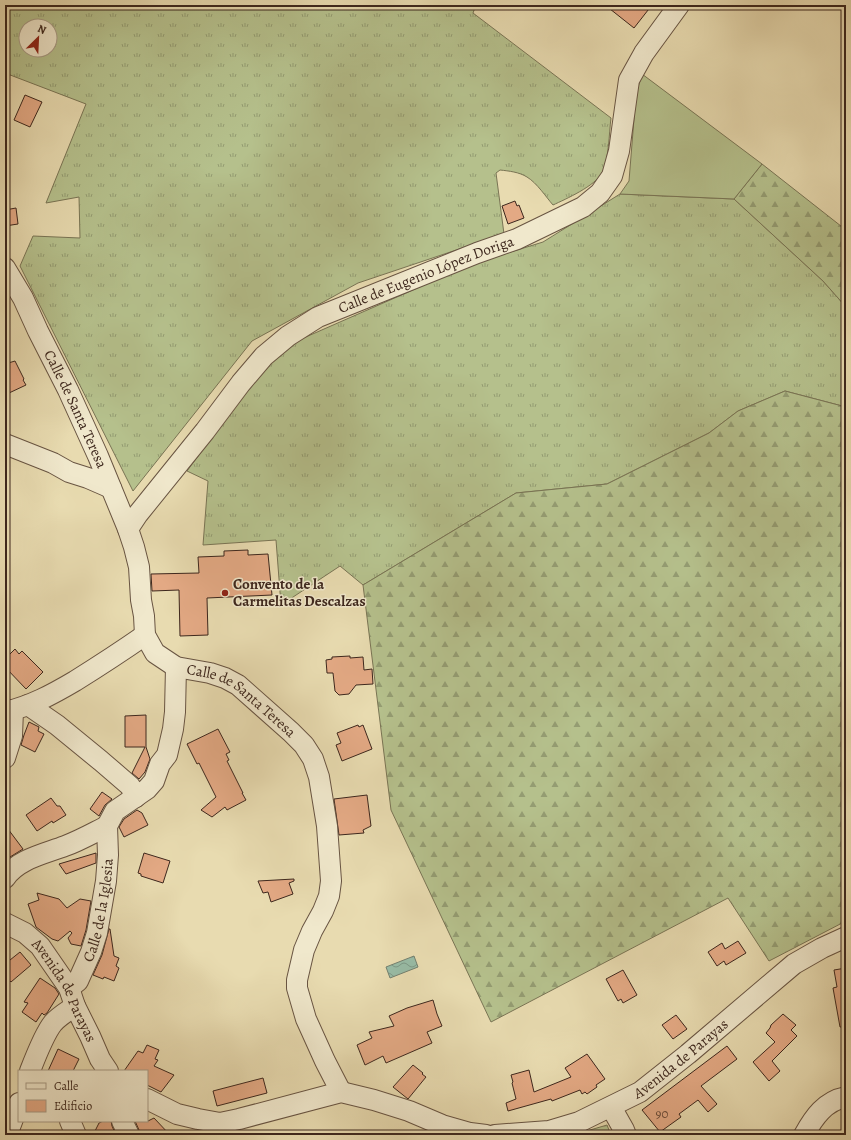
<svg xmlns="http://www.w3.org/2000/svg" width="851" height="1140" font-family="Alegreya,serif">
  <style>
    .grass { fill: url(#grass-tufts); stroke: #797454; fill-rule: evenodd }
    .forest { fill: url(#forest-firs); stroke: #797454 }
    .garden { fill: #b5c08c; stroke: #797454 }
    .water { fill: url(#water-waves); stroke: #74806f }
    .building { fill: #e3a984; stroke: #3d271d }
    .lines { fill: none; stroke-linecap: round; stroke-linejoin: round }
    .minor-casing { stroke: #685442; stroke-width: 22 }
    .minor { stroke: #f0e8cc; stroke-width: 20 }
    .poi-dot { fill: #8f2418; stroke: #f0e8cc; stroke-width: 1.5 }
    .labels { text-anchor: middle; stroke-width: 3; stroke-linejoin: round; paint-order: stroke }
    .number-label { font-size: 13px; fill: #664837 }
    .street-label { font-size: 15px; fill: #3d271d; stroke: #f0e8cc }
    .poi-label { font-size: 15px; font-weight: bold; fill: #3d271d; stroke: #f0e8cc; text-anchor: start }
  </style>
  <defs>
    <pattern id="grass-tufts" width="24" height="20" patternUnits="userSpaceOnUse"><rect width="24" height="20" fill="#b5c08c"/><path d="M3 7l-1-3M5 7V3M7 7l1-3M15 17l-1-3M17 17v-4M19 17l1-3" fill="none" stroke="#949c72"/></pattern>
    <pattern id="forest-firs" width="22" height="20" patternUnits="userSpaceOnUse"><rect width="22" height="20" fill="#b5c08c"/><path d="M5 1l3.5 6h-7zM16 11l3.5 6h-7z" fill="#949c72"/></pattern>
    <pattern id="water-waves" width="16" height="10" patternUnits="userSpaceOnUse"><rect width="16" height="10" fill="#98bca6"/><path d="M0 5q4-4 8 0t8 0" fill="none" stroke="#7d9987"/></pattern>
  </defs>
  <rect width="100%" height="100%" fill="#e8dbb0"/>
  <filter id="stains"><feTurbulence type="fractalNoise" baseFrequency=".005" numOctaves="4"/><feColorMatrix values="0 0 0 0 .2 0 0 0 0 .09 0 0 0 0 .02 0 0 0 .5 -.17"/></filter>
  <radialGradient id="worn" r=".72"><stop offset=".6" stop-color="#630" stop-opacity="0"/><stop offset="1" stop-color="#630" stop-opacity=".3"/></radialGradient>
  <path class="grass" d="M5,5h471l-3,8 138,105c-2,15 -2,42 -9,55 -7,13 -36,26 -49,32 -7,-8 -16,-22 -26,-28 -8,-5 -18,-6 -27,-7l-4,3 8,61 -146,49 -106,58 -119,150 -113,-225 13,-30 47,2 -1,-41 -33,6 40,-99 -81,-31zM26,26h24v24h-24z
    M620,194l114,5 89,82 23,26v100l-61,-16 -47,20 -29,22 -102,51 -91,9 -153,92 -23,-19 -59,39 -5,-65 -73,5 5,-64 -21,-10 81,-109 31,-22 173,-76 71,-22z
    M607,1125l4,10h-38z"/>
  <path class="forest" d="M762,164l84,66v77l-23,-26 -89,-82z
    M785,391l61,16v514l-77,40 -41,-63 -237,124 -100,-212 -28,-225 153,-92 91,-9 102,-51 29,-22z"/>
  <path class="garden" d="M642,74l120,90 -28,35 -114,-5 9,-13 7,-87z"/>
  <path class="water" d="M414,956l4,11 -28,11 -4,-11z"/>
  <path class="building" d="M605,5h47l-18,23z
    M25,95l17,7 -12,25 -16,-7z
    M515,201l2,5 2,-1 5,13 -16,6 -6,-18z
    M16,208l2,16 -13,2v-16z
    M15,361l9,18 -1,1 3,5 -17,8 -4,-8v-21z
    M248,550v5l20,-1 4,41 -65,3 1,37 -28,1 -1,-46 -27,1 -1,-17 48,-1 -1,-16 26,-1v-5z
    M15,649l4,5 3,-3 21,21 -17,17 -21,-22v-8z
    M350,656v2l13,-1 1,13 8,-1 1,15 -17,1 -7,9 -10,1 -4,-4 -2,-18h-6l-1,-13 6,-1v-2z
    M146,715v32l4,12 -5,13 -6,7 -7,-6 13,-26h-20v-31z
    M29,722l10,5 -1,4 6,3 -9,18 -14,-7 3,-10z
    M358,725l1,2 4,-2 9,24 -30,12 -6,-16 5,-2 -4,-10z
    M218,729l12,23 -4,2 3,6 -2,1 16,32h-1l4,7 -19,10 -2,-3 -13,10 -11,-7 15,-13 -17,-34 -2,1 -10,-20z
    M102,792l10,7 -7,6 -6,11 -9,-7z
    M367,795l4,31 -8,4 1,3 -25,2 -5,-36z
    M51,798l6,8h3l6,9 -13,8 -1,-2 -15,10 -11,-16z
    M137,810l5,3 6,12 -24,12 -5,-10 5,-8z
    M5,825l18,24 -13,8 -5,-7z
    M96,853v10l-30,11 -7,-10z
    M144,853l26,8 -7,22 -22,-7v-2l-3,-1z
    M294,879v2l-5,2 4,11 -22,8 -3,-10 -5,1 -5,-12z
    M37,893l22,6 8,9 13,-9 11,2 -5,29 -5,16 -10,-2 -3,-6 4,-5 -2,-2 -12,10 -6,-2 -16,-12 -8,-23 11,-4z
    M109,929h1l4,27 5,2 -3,8 3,2 -5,13 -10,-4 -1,2 -10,-4 9,-20z
    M738,941l8,12 -20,12 -2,-4 -7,5 -9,-14 14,-9 3,6z
    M20,952l11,13 -20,17 -6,-6v-12z
    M846,968v59h-6l-7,-39 4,-1 -3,-17z
    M623,970l14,25 -14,8 -2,-4 -3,2 -12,-22z
    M40,978l15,10 4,6 -12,19 -3,2 -2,-2 -6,9 -14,-10 6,-9 -4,-1z
    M433,1000l4,14 5,12 -15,6 5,11 -46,20 -3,-7 -18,9 -8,-20 15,-7 -3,-6 25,-6 -5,-10 18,-8z
    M783,1014l13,11 -5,5 6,6 -25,25 8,10 -11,10 -16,-19 22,-20 -9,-9 4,-5 1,-3z
    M676,1015l11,14 -14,10 -11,-14z
    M147,1045l12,5 -4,9 3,1 -4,6 20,9 -13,17 -14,-7v-14h-23l14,-20 5,2z
    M727,1046l10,13 -36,27 16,18 -9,8 -10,-12 -19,14 2,3 -21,15 -18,-22z
    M58,1049l21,10 -6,12h-25z
    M587,1054l18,25 -9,6 1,2 -10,7 -2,-2 -3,2 -2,-4 -28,11 -1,-2 -43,12 -2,-8 10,-4 -4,-16 1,-1 -2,-7 18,-5 5,22 37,-15 -6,-9z
    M413,1065l10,8 -1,1 4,3 -18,22 -15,-12z
    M263,1078l4,15 -50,13 -4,-15z
    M154,1118l16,17h-30l-1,-5 -4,-9h13z
    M103,1121h8l1,5 4,9h-23l6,-12z"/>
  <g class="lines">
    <defs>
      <g id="minor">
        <path id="s1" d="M5,268l18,30 15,33 30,59 30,66 30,73 6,18 5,20 2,33 3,16 1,19 10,18 21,14 34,6 15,5 13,7 53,47 13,13 9,14 6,18 8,49 4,55 -2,15 -6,15 -11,20 -8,19 -7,30v8l9,31 19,42 16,31"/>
        <path d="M5,444l48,19 16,9 19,6 23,10"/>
        <path id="s2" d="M128,529l10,-15 67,-83 36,-48 23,-27 24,-20 30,-19 159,-64 40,-14 66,-32 17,-14 12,-17 7,-25 10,-71 15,-27 35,-48"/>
        <path d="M28,705l29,20 44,36 29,25 6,11"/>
        <path d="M5,712c26,-6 48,-18 70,-31 24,-15 47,-30 70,-46"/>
        <path d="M5,758l7,-22 1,-26"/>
        <path d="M5,878c13,-19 39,-24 60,-32 14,-5 28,-13 42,-20"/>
        <path id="s3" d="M5,923l20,10 15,13 29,42 6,18 15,30 10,23 8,12"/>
        <path id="s4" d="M69,988l9,-7 13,-29 6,-19 9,-52 2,-26 -1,-29 8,-15 32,-22 7,-8 6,-17 7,-9 6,-26 2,-17 1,-45"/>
        <path d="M30,1071c5,-13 15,-38 23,-48 6,-7 15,-12 22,-17"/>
        <path d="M147,1099l30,15 21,5 22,4 19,-4 102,-27 33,8 35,11 33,14 28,8 16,2"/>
        <path d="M611,1107l13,23 2,5"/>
        <path d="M70,1121l6,14"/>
        <path d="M122,1121l7,14"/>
        <path d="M7,1135l12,-32"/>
        <path id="s5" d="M495,1135l54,-4 30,-9 61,-30 48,-38 106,-90 28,-16 24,-11"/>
        <path d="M804,1135c10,-18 21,-34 42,-38"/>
      </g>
    </defs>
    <use href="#minor" class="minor-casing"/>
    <use href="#minor" class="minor"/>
  </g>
  <circle class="poi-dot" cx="225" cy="593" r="4"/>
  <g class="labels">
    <g class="number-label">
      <text x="662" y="1118">90</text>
    </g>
    <g class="street-label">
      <text dy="5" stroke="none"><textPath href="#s2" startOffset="403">Calle de Eugenio López Doriga</textPath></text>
      <text dy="5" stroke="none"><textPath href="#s1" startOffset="158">Calle de Santa Teresa</textPath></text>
      <text dy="5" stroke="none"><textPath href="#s1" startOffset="518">Calle de Santa Teresa</textPath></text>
      <text dy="5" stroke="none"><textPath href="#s4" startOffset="86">Calle de la Iglesia</textPath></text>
      <text dy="5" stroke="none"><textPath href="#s3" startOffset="93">Avenida de Parayas</textPath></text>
      <text dy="5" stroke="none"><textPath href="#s5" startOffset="206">Avenida de Parayas</textPath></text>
    </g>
    <g class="poi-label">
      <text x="233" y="589">Convento de la<tspan x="233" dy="17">Carmelitas Descalzas</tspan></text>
    </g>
  </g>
  <rect width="851" height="1140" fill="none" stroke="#e8dbb0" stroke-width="20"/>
  <rect x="6" y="6" width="839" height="1128" fill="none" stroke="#3d271d" stroke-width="2"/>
  <rect x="10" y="10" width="831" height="1120" fill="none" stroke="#3d271d"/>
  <rect x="18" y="1070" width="130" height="52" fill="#f0e8cc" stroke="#a89b86"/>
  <rect x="26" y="1083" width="20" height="6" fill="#f0e8cc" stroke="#a89b86"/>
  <text x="54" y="1090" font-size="12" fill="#3d271d">Calle</text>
  <rect x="26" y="1100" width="20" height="12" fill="#e3a984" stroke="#a89b86"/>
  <text x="54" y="1110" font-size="12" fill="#3d271d">Edificio</text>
  <g transform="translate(38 38) rotate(24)"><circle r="19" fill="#f0e8cc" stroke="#a89b86"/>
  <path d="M0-3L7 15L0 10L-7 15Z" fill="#8f2418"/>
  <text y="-6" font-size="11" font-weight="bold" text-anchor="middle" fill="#3d271d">N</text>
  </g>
  <rect width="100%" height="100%" filter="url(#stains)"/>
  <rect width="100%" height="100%" fill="url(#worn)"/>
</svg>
